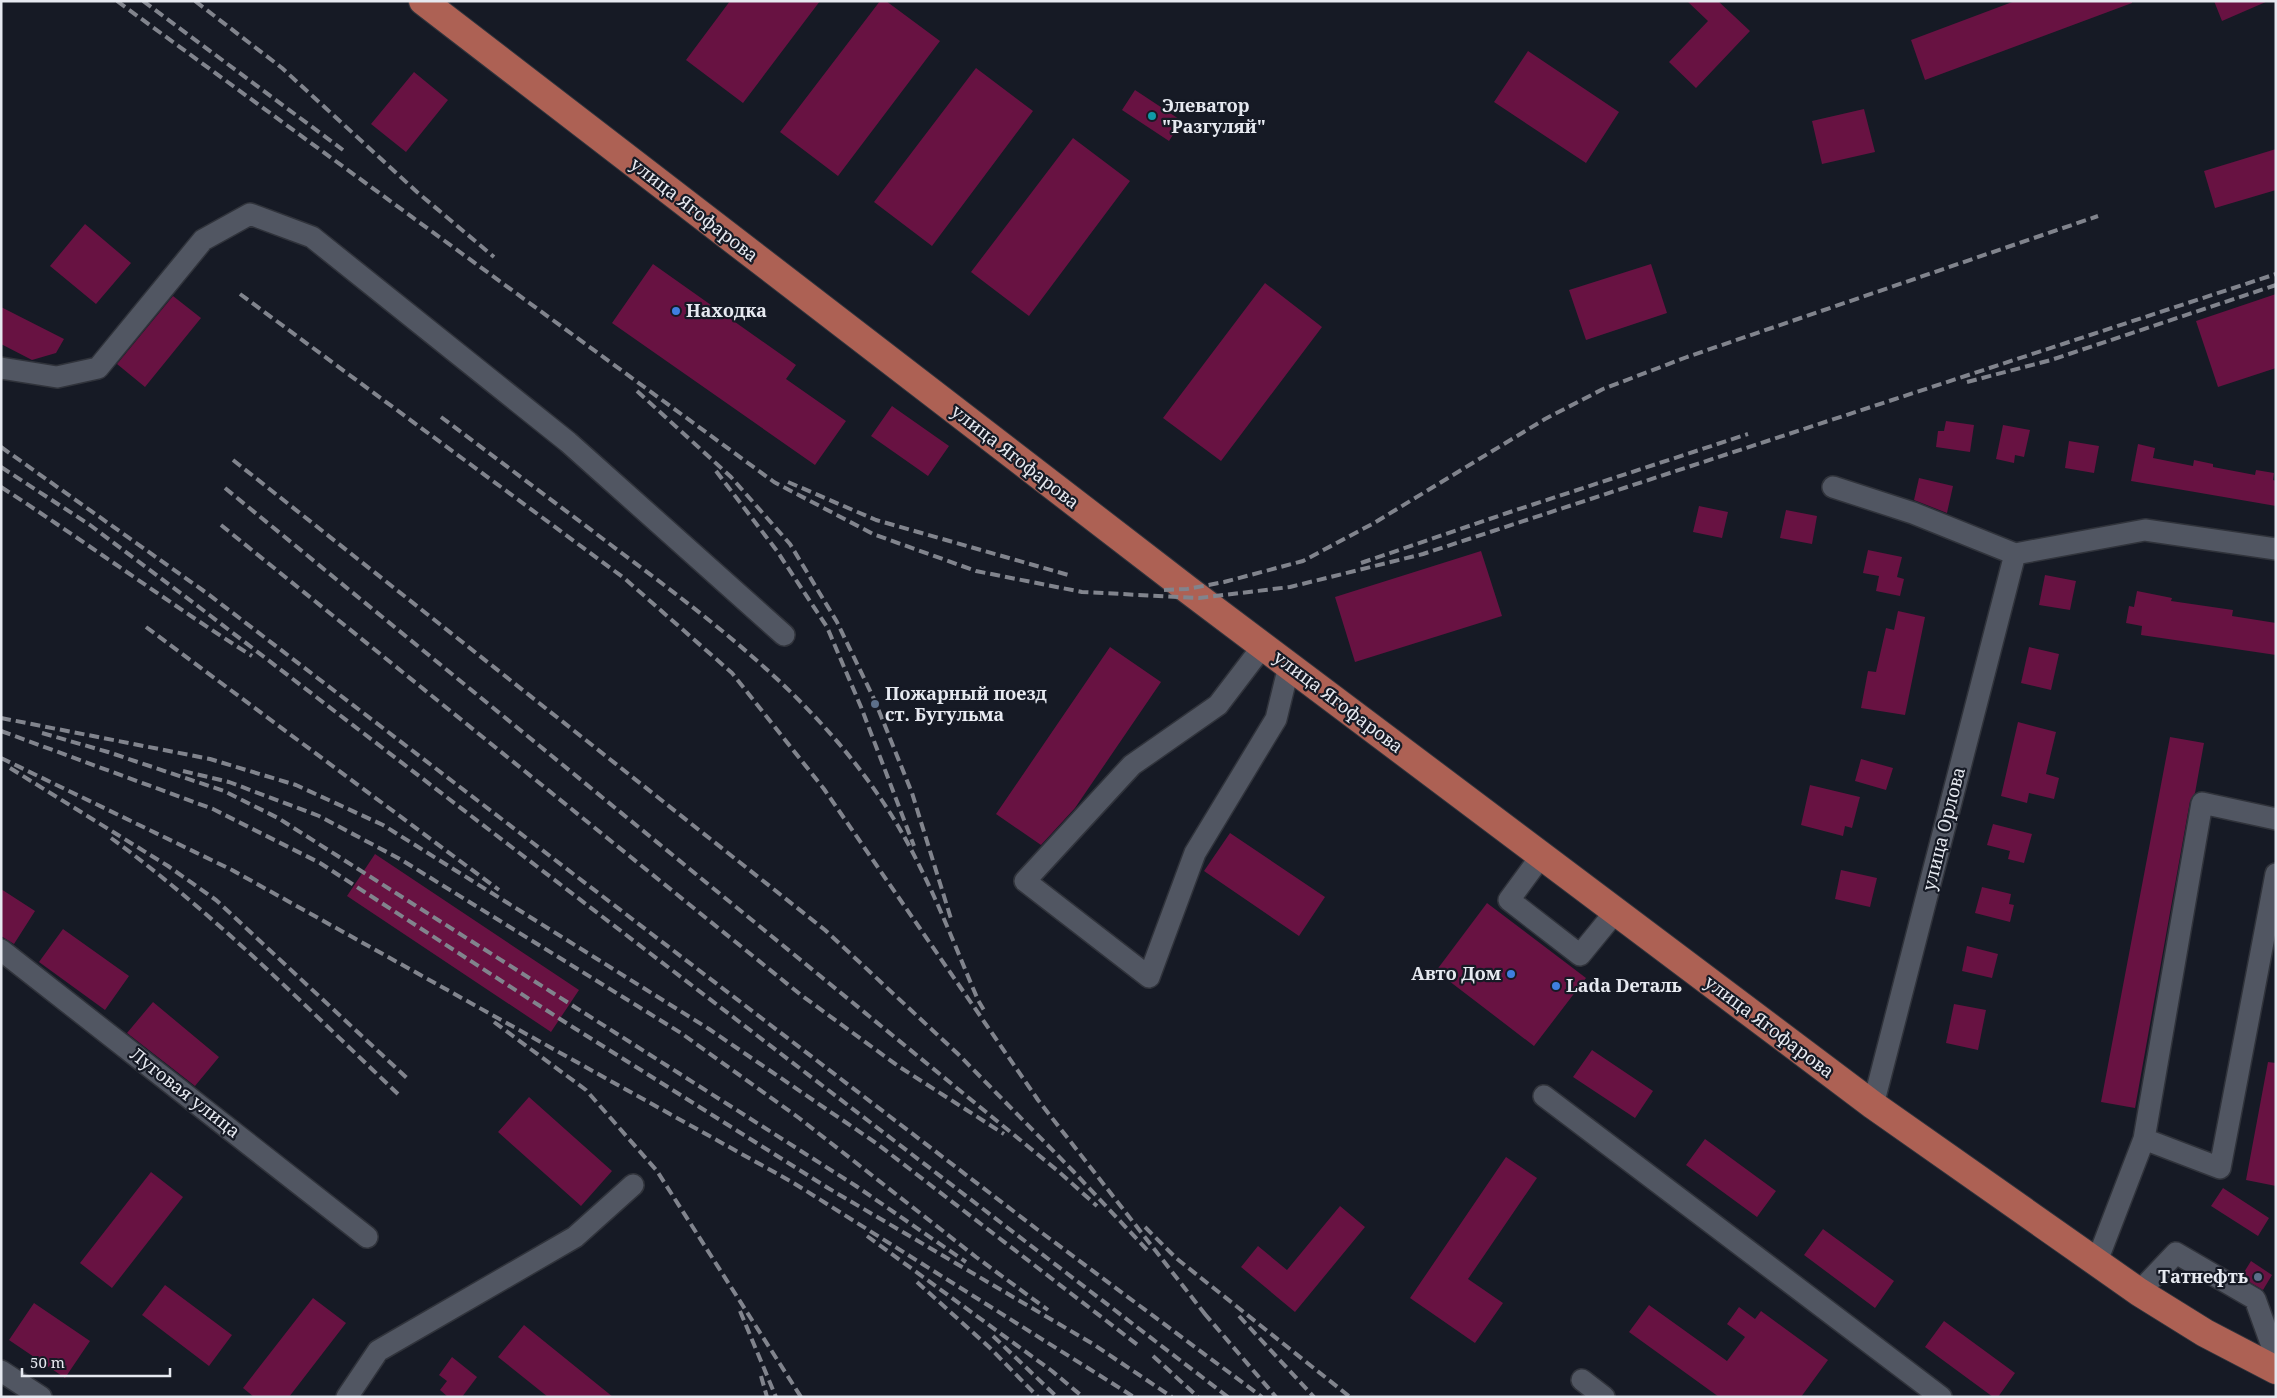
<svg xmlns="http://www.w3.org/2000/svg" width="2277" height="1398" font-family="'Noto Serif',serif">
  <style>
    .building { fill: #681242 }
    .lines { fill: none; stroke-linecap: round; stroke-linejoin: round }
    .minor-casing { stroke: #30333b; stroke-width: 24 }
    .major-casing { stroke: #30333b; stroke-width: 30 }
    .minor { stroke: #515662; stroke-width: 21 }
    .major { stroke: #ad6154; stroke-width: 28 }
    .rail { stroke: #81848d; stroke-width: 4; stroke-dasharray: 10 5; stroke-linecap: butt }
    .culture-dot { fill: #0f9aa8; stroke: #161a25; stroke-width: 2 }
    .shop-dot { fill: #3f7fe0; stroke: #161a25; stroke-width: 2 }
    .service-dot { fill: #5c6f8a; stroke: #161a25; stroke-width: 2 }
    .labels { text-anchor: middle; stroke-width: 4.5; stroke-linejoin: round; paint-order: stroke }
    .poi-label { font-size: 18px; font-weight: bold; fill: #e6e9f0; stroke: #161a25; text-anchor: start }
    .street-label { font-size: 18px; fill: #e6e9f0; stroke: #161a25 }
  </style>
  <rect width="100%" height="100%" fill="#161a25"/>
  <path class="building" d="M730,1h90l-77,102 -57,-43z
    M880,1h6l54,40 -102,135 -58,-44z
    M1687,1h31l32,30 -54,57 -27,-26 39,-41z
    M2015,1h117v2l-207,77 -14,-40z
    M2214,1h54l-46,20z
    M1528,51l91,61 -33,51 -92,-61z
    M976,68l57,43 -101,135 -58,-44z
    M414,72l34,28 -42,52 -35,-28z
    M1135,90l47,31 -13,20 -47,-31z
    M1864,109l11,43 -53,12 -10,-43z
    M1073,138l57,43 -101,135 -58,-44z
    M2276,149v41l-61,18 -11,-37z
    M85,224l46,39 -35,41 -46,-38z
    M653,264l143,101 -10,14 60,42 -31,44 -203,-142z
    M1651,264l16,49 -81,27 -17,-50z
    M1265,283l57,44 -101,134 -58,-43z
    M2276,294v74l-58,19 -22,-66z
    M173,296l28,22 -56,69 -28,-23z
    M1,307l63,32 -8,14 -24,7 -31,-16z
    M892,406l57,40 -21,30 -57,-40z
    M1946,421l28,4 -4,27 -34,-5 2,-16h6z
    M2003,425l27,5 -6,27 -9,-2 -1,8 -18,-4z
    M2069,441l30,5 -5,27 -29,-5z
    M2138,444l17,4 -2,10 40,8 1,-6 19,4v3l42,8 1,-5 18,3 -1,7 3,1v25l-145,-25z
    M1919,478l34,8 -6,27 -33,-13z
    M1699,506l29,6 -6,26 -29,-6z
    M1786,510l31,6 -5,28 -32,-6z
    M1868,550l34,7 -5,20 7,2 -4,17 -24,-5 3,-15 -16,-3z
    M1481,551l21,65 -147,46 -20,-65z
    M2045,575l31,6 -6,29 -31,-5z
    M2137,591l35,7 -1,3 62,9 -1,6 44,7v32l-135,-20 1,-9 -16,-3 3,-17 5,1z
    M1898,611l27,6 -20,98 -44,-7 7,-37 8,1 10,-44 8,2z
    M1110,647l51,35 -86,126 -34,37 -45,-31z
    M2029,647l30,7 -8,36 -30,-7z
    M2018,722l38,10 -10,42 13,4 -5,21 -25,-6 -2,10 -26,-7z
    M2170,737l34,6 -9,50 -5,8 -55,307 -34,-6z
    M1861,759l32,9 -7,22 -31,-9z
    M1810,785l50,12 -8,31 -7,-2 -2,10 -42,-11z
    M1993,824l39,10 -8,29 -16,-4 2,-8 -23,-6z
    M1230,833l95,64 -26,39 -95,-65z
    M375,854l204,136 -28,42 -204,-136z
    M1841,870l36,8 -7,29 -35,-8z
    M1982,887l29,7 -2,10 5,1 -4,17 -35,-9z
    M1,889l34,22 -21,33 -13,-8z
    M1487,903l99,75 -52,68 -98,-75z
    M63,929l66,47 -24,34 -66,-48z
    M1967,946l31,8 -6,24 -30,-7z
    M153,1002l66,55 -24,29 -68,-53z
    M1954,1004l32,6 -8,40 -32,-7z
    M1592,1050l61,41 -18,27 -62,-41z
    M2268,1062l8,1v123l-30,-6z
    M529,1097l83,74 -31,35 -83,-74z
    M1705,1139l71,52 -19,26 -71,-52z
    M1506,1157l31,21 -69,101 35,24 -28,40 -65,-45z
    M151,1172l32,25 -71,91 -32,-25z
    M2223,1188l46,30 -11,18 -47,-30z
    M1340,1206l25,21 -70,85 -54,-45 17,-21 29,24z
    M1823,1229l71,52 -19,27 -71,-53z
    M2251,1261l21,14 -9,15 -22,-13z
    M165,1285l67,50 -23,31 -67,-51z
    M313,1298l33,25 -57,74h-35l-11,-9z
    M34,1303l56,38 -25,37 -56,-38z
    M1649,1305l78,56 18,-24 -18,-13 12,-17 16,12 6,-8 67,49 -27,37h-82l-90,-65z
    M1944,1321l71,52 -17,24h-5l-68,-50z
    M524,1325l89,72h-65l-50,-40z
    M452,1357l25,20 -15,20h-14l-8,-7 7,-9 -8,-6z"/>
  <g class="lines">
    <defs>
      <path id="minor" d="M1,368l56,9 41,-9 105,-128 47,-26 62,23 256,205 216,193
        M1833,487l80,26 102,41
        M2015,554l130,-24 131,19
        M1263,646l-45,59 -86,60 -107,116 124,96 46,-124 81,-134 13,-53
        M1542,855l-33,45 71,55 36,-44
        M1,950l366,287
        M1544,1096l397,301
        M1873,1105l142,-551
        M2144,1139l58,-336 74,16
        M2097,1261l47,-122 76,29 56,-294
        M2139,1292l37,-39 79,46 21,58
        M1,1371l40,26
        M1582,1380l22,17
        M347,1397l31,-46 197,-114 58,-52"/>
      <path id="major" d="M423,1l764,588 686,516 266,187 66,41 71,37"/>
    </defs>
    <use href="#minor" class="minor-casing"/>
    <use href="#major" class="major-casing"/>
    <use href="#minor" class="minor"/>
    <use href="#major" class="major"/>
    <path class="rail" d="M117,1l657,481 99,52 103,37 106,21 117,6 91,-11 133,-33 853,-280
      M143,1l200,149
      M195,1l87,67 135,124 77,65
      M240,294l384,284 108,95 92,116 214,311 170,218
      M1967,382l84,-22 225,-75
      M637,391l94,86 59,67 47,78 38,79 37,92 40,129
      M441,417c60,45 121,91 182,137 96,72 190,144 258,245 42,62 68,133 97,201l7,12
      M1,447l207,147 830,636 224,167
      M233,460l592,470 133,124 116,118 75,80
      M1,467l89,58 109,82 1029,790
      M716,471l61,80 50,76 34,80 53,139
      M788,482l88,38 196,56
      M1,487c85,55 166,115 251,169
      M225,488l833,683 39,35
      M221,525l580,470 97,71 106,68
      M1361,563l146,-50 241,-79
      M1164,590l23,-1 37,-7 79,-21 71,-38 171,-104 58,-30 84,-32 411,-141
      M146,627l353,263
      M1,718l209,41 86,26 87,40 326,204 167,114 263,203
      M1,731l212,78 107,54 240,156 268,169 265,156 79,53
      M42,733l66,19 116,39 54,27 578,368 110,76
      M1,758l231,112 560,312 342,215
      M10,768l158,98 48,34 193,180
      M183,771l46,11 90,34 81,43 281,174 118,85 177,139 72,53
      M111,838c104,76 194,168 287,256
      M494,1022l92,68 71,81 144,226
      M1145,1227l31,31 174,139
      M867,1236l185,135 31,26
      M917,1282l72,65 49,50
      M740,1311l36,86
      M1204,1313l72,84
      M1239,1316l75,81
      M993,1336l64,61
      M1153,1356l45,41
      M761,1376l6,21"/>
  </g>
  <circle class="culture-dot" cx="1152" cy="116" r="5"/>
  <g class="shop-dot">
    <circle cx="676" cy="311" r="5"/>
    <circle cx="1511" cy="974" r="5"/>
    <circle cx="1556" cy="986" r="5"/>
  </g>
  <g class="service-dot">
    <circle cx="875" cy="704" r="5"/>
    <circle cx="2258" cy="1277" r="5"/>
  </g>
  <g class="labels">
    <g class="poi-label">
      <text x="1162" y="112">Элеватор<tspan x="1162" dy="21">"Разгуляй"</tspan></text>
      <text x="686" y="317">Находка</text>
      <text x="885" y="700">Пожарный поезд<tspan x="885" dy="21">ст. Бугульма</tspan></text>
      <text x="1501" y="980" text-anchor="end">Авто Дом</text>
      <text x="1566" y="992">Lada Dеталь</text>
      <text x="2248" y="1283" text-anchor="end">Татнефть</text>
    </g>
    <g class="street-label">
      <text transform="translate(694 210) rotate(38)" y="6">улица Ягофарова</text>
      <text transform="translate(1015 457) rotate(38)" y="6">улица Ягофарова</text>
      <text transform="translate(1338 702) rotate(37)" y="6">улица Ягофарова</text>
      <text transform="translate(1944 829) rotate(-76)" y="6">улица Орлова</text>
      <text transform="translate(1769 1027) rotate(37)" y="6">улица Ягофарова</text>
      <text transform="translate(185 1093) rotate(38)" y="6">Луговая улица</text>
    </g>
  </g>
  <rect width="2277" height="1398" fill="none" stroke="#e6e9f0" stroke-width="5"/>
  <path d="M22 1368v8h148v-8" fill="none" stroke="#e6e9f0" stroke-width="2.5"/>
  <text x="30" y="1368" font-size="15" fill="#e6e9f0" stroke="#161a25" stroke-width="4" paint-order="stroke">50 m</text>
</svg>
